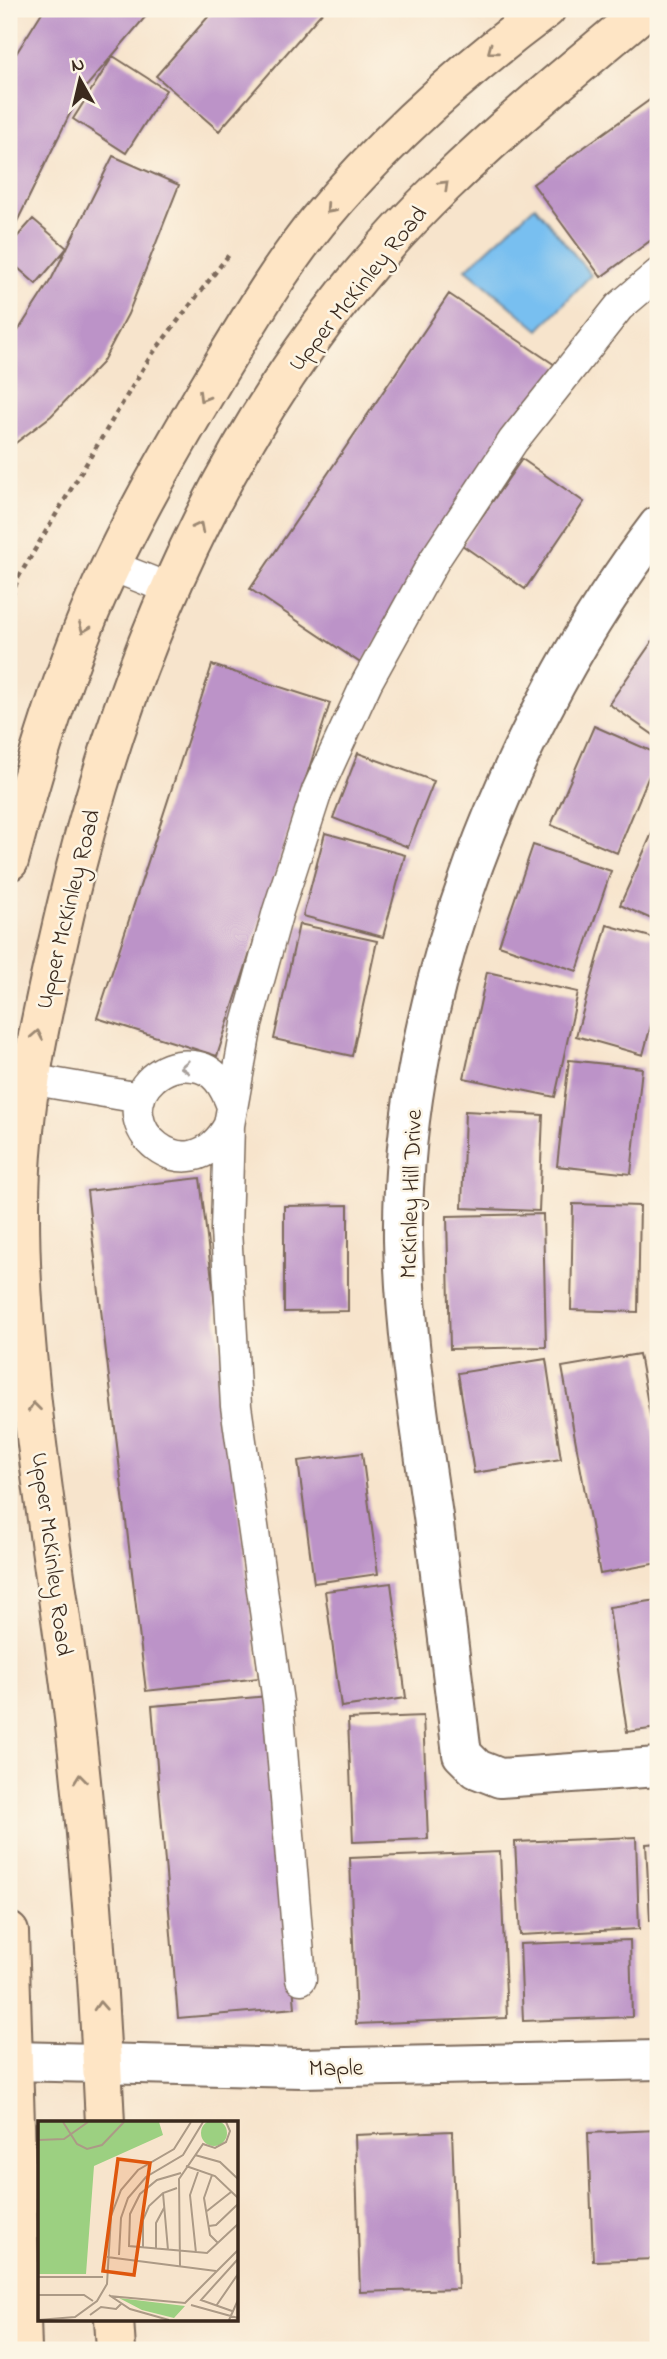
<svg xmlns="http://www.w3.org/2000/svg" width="667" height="2359" font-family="'Indie Flower',sans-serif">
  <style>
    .water { fill: #78bff0; stroke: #5a7487; stroke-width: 2 }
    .building { fill: #bc93c8 }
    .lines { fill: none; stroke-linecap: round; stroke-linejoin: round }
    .service-casing { stroke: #7d6b5b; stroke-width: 33 }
    .minor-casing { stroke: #7d6b5b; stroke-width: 42 }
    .secondary-casing { stroke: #7d6b5b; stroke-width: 42 }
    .path { stroke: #7d6b5b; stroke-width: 4.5; stroke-dasharray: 5 5; stroke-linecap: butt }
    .service { stroke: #fff; stroke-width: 30 }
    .minor { stroke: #fff; stroke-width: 38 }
    .secondary { stroke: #fee5c5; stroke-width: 38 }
    .oneway { stroke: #9c8872 }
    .oneway2 { stroke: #a79f9a }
    .labels { text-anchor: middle; stroke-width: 5; stroke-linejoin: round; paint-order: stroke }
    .street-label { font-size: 24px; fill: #3b2a1e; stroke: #fcf5e5 }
    .inset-road { fill: none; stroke: #ac9a86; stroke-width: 2 }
    .view { fill: #df570d; fill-opacity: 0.15; stroke: #df570d; stroke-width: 3.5 }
    .inset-edge { fill: none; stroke: #3b2a1e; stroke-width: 3.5 }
  </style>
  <rect width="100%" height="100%" fill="#fcf5e5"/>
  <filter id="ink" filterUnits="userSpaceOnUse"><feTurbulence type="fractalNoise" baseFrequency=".0143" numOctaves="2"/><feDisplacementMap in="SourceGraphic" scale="14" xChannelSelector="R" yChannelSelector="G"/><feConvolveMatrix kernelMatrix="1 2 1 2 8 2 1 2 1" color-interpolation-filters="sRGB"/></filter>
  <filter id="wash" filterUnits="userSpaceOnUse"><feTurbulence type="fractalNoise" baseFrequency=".00686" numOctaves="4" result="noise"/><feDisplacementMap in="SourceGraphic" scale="28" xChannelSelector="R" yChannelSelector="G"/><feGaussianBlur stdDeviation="1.57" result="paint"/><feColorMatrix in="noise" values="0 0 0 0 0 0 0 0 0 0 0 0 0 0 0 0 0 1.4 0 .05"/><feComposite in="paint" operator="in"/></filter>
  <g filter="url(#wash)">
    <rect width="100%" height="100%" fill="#f7e4cc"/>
    <path class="water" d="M535,206l56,69 -52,55 -73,-61z"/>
    <g id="blocks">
      <path class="building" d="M44,9h108l-73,86 -70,143v-173z
        M215,9h110l-106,122 -63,-55z
        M113,56l53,34 -40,63 -53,-34z
        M658,94v141l-57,42 -68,-93z
        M113,156l66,29 -51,129 -26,49 -51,53 -42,32v-103l43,-67z
        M33,219l34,29 -31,36 -27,-24v-14z
        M449,294l112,75 -199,295 -112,-75z
        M522,459l62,43 -59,87 -63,-44z
        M658,633v105l-49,-34z
        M212,665l118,38 -113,353 -120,-38z
        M594,726l64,28 -41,99 -66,-28z
        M358,753l76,28 -26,66 -75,-29z
        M658,820v102l-38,-17z
        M325,833l80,22 -22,82 -80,-21z
        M533,845l78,26 -34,100 -78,-26z
        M299,924l78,17 -25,115 -78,-17z
        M607,925l51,14v60l-15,56 -67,-19z
        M487,972l91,20 -23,105 -91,-19z
        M569,1060l73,8 -11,106 -74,-8z
        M465,1111l78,4 -4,96 -77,-3z
        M200,1178l59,500 -113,13 -59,-500z
        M573,1204l67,2 -2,106 -67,-2z
        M348,1205v106l-64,1v-106z
        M543,1214l3,133 -96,2 -3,-133z
        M639,1354l19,105v104l-58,11 -38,-207z
        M546,1359l15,100 -87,14 -16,-100z
        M362,1453l16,121 -64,9 -16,-122z
        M391,1583l15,115 -65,9 -16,-116z
        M658,1600v128l-31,4 -18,-125z
        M269,1696l26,312 -117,10 -26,-312z
        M423,1716l5,123 -75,3 -5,-123z
        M636,1837l3,92 -119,6 -5,-93z
        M658,1843v77h-8l-4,-76z
        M500,1852l7,166 -151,6 -6,-166z
        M630,1940l2,77 -109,4 -3,-77z
        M658,2130v129l-65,2 -5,-128z
        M452,2131l6,158 -98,3 -5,-157z"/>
    </g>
  </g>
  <g filter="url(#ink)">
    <use href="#blocks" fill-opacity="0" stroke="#7d6b5b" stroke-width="2"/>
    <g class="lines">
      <defs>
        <path id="service" d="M112,566l58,23
          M29,1079l111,19
          M229,1125c-41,75 -126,-2 -76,-47 12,-10 24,-14 40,-12 22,2 32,21 39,40
          M301,1979l-23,-277 -42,-296 -10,-176 3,-105 18,-101 31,-113 39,-120 50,-109 68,-123 78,-118 106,-134 39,-33"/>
        <path id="minor" d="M658,526c-147,192 -258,469 -255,714 2,93 17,184 30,276 10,79 19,159 29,238l15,15 23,9 158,-11
          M13,2061l289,7 356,-8"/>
        <path id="secondary" d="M9,861c21,-80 45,-161 76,-237 33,-82 83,-168 128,-244 33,-54 65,-110 105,-159 67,-81 145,-150 228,-212
          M9,1932l13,418
          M105,2123c-7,-144 -16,-287 -34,-430 -20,-158 -52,-328 -51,-487 0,-102 23,-200 46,-298 62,-267 178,-530 378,-723 64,-62 134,-119 202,-176
          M114,2319l2,31"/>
      </defs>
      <use href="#service" class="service-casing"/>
      <use href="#minor" class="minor-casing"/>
      <use href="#secondary" class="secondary-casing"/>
      <path class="path" d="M9,606l9,-28 132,-221 81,-105"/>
      <use href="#service" class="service"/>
      <use href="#minor" class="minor"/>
      <use href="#secondary" class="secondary"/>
    </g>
    <defs><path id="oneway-chevron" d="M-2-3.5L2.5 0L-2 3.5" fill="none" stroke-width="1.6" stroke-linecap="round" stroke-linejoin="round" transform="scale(1.75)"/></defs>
    <g class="oneway">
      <use href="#oneway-chevron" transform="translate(492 50) rotate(143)"/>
      <use href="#oneway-chevron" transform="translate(444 185) rotate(-44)"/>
      <use href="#oneway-chevron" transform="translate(330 209) rotate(132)"/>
      <use href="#oneway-chevron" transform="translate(203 397) rotate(121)"/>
      <use href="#oneway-chevron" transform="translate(199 527) rotate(-63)"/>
      <use href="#oneway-chevron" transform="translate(84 628) rotate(111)"/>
      <use href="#oneway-chevron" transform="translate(37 1035) rotate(-79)"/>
      <use href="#oneway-chevron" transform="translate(34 1407) rotate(-97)"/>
      <use href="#oneway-chevron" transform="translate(80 1779) rotate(-96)"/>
      <use href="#oneway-chevron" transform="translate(100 2006) rotate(-93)"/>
    </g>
    <use class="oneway2" href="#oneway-chevron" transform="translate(185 1067) rotate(178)"/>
  </g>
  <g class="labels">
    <g class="street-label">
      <text transform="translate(357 288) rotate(-51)" y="8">Upper McKinley Road</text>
      <text transform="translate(67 909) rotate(-76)" y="8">Upper McKinley Road</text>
      <text transform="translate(410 1194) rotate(-88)" y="8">McKinley Hill Drive</text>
      <text transform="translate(53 1554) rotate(83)" y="8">Upper McKinley Road</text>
      <text transform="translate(336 2067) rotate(-1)" y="8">Maple</text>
    </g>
  </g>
  <g transform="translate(38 2121)">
    <rect width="200" height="200" fill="#f7e4cc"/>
    <path d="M163 12a13 13 0 1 1 26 0a13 13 0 1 1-26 0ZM0,1h121l4,13 -69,31 -8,108h-48zM81,177l66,8 -11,12 -32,-8z" fill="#9cd081"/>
    <path class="inset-road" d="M25,1l14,22 10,5 15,-4 22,-23M0,19l26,-1 24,-17M157,34l25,7 18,17M148,45l29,10 23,22M143,52l-24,7 -17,14 -10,20 -1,32 78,7 31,-29M174,54l-8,23 6,37 8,8M125,72l5,57M169,90l24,-19M171,105l7,-1 22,-21M105,126v-27l6,-14 14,-13 14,-5M118,128v-26l8,-15M158,132l-6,-58 8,-23M81,134l2,-37 7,-20 18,-21 37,-22 20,-33M69,136l109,14M142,145l-1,-87 24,-35 12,4 11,-6 4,-11 -4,-9M0,156h65M0,174h46l9,6M71,174l21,14 39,11M71,175l76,7 53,-53M153,184l47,13M178,185l22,-32M194,190l-31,-11 37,-41M52,194l11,-8 15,2 5,-5M0,199l37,-3 22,-16 10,-17 4,-68 10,-26 17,-20 36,-21 17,-27M191,199l9,-20"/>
    <path class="view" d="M80,38l32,4 -16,112 -31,-4z"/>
    <rect width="200" height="200" class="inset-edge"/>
  </g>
  <rect width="667" height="2359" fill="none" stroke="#fcf5e5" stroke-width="35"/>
  <g transform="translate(80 80) rotate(352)" stroke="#fcf5e5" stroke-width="5" paint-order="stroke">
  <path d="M0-5L12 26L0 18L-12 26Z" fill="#3b2a1e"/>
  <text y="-10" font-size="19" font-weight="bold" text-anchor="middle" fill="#3b2a1e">N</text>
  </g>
</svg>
